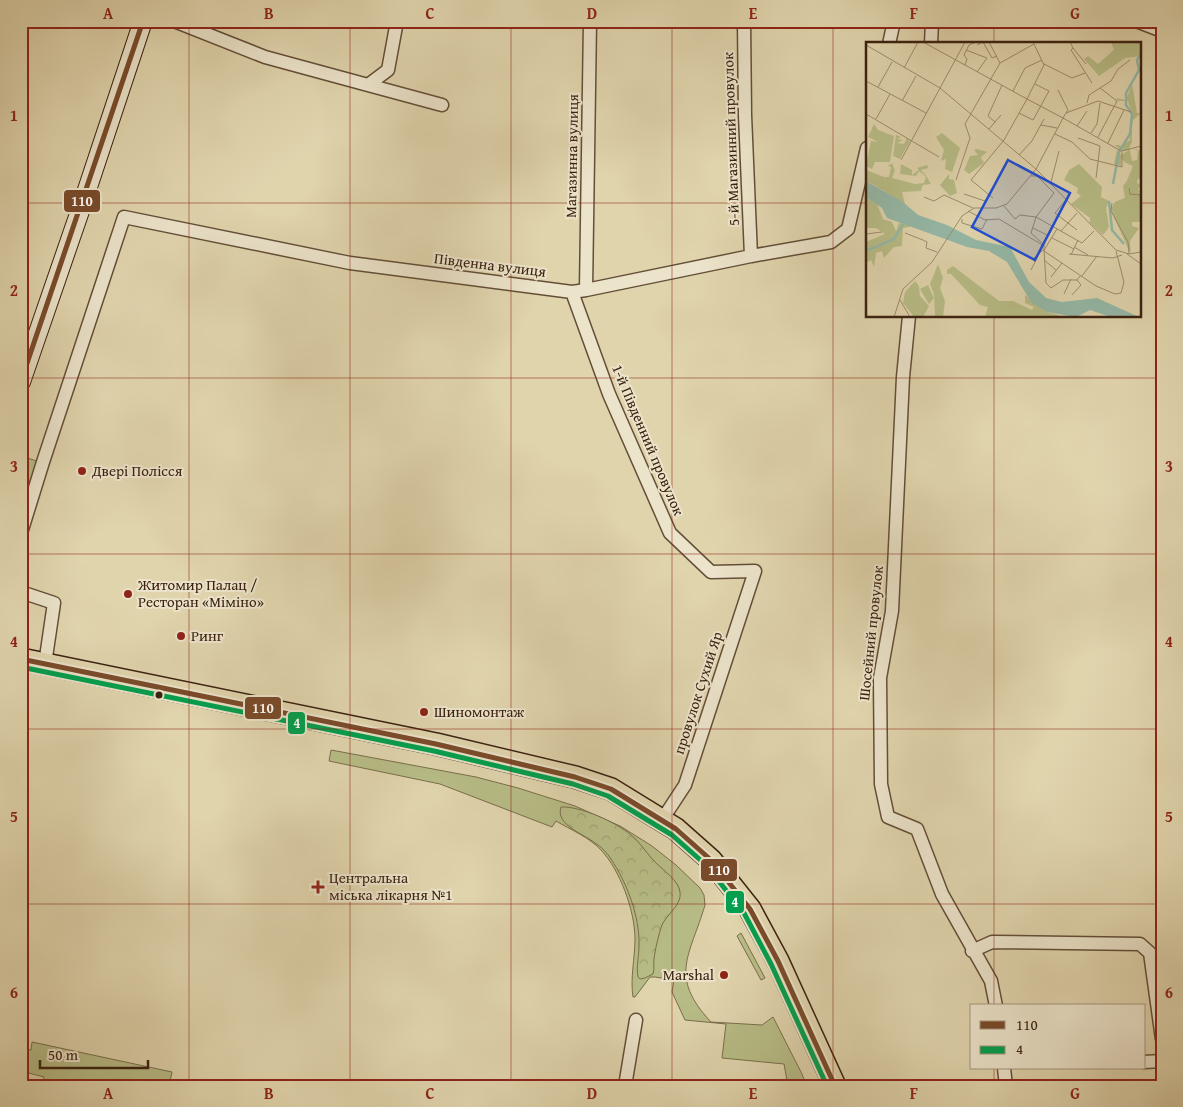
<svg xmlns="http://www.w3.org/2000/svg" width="1183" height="1107" font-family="'Gentium Book Plus',serif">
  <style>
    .grass { fill: #b7bc86; stroke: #796e4b }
    .forest { fill: url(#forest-crowns); stroke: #796e4b }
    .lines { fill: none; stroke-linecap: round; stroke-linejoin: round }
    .minor-casing { stroke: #644e37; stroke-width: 15 }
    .secondary-casing { stroke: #3b2110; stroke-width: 20 }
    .trunk-casing { stroke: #3b2110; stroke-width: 24 }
    .minor { stroke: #ebe3ca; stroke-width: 12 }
    .secondary { stroke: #ebe3ca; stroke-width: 18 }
    .trunk { stroke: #e0d4ad; stroke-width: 21 }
    .bus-1-casing { stroke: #ebe3ca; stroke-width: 9 }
    .bus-2-casing { stroke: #ebe3ca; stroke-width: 9 }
    .bus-1 { stroke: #7a4b2a; stroke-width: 5 }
    .bus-2 { stroke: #039f4e; stroke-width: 5 }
    .grid { fill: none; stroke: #8f2418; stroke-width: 1; stroke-opacity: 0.55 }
    .poi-dot { fill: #8f2418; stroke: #ebe3ca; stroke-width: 2 }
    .bus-dot { fill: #3b2110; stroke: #ebe3ca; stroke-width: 2 }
    .labels { text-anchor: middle; stroke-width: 4; stroke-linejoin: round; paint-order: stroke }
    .street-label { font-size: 15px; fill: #3b2110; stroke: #ebe3ca }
    .poi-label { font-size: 15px; fill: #3b2110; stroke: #ebe3ca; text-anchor: start }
    .inset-river { fill: none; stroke: #94b8a7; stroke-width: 2.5 }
    .inset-road { fill: none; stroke: #9e8c6e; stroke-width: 1 }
    .view { fill: #1d4ed8; fill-opacity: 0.15; stroke: #1d4ed8; stroke-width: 2.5 }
    .inset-edge { fill: none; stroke: #3b2110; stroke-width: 2.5 }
    .line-badge { stroke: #ebe3ca; stroke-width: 2 }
    .badge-label { font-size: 14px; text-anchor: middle; font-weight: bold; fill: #fff }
    .neatline { fill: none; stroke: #8f2418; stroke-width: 2 }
    .grid-label { font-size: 16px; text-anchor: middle; font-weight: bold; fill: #8f2418 }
  </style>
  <defs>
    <pattern id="forest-crowns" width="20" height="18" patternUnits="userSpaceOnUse" patternTransform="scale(1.25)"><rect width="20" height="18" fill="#b7bc86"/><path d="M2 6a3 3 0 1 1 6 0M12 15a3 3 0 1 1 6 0" fill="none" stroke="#9ea173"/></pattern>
  </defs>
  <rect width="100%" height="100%" fill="#e0d4ad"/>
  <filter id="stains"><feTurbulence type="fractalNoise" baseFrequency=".004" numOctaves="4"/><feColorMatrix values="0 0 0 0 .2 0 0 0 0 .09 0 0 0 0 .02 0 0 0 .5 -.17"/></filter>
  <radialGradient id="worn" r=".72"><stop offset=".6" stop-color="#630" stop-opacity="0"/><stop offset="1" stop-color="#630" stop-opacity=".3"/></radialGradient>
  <path class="grass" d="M21,456l19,6 -19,62z
    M331,750l145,27 42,11 57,18 45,20 32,20 24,19 24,23 4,7 1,10c-15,51 -37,71 6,117l51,3 11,-8 28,55 6,14h-19l-4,-22 -62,-6 4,-34 -41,-4 -13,-28 2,-12 -19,-3h-5l-15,20h-2c-3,-19 2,-39 2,-58 0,-28 -15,-69 -34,-89 -12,-13 -30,-20 -45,-29l-4,6 -112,-43 -111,-23z
    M741,933l24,45 -4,2 -24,-44z
    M32,1042l140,30 -3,14h-127l2,-9 -23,-6v-23l10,2z"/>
  <path class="forest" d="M561,807c19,-1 55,15 70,28 9,7 16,19 25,28 8,8 23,18 24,29 2,13 -13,22 -18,33 -3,8 -7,25 -8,34 -1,5 1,9 -1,15l-8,4 -5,1 -2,-2c-2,-10 1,-21 1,-31 1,-29 -12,-63 -28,-87 -4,-6 -9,-12 -16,-16 -11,-9 -40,-18 -34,-36z"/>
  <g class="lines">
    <defs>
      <path id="minor" d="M174,21l91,36 103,28 20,-15 9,-49
        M744,21l1,94 6,141
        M1136,21l26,10
        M889,44l5,-23
        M931,44l1,-23
        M368,85l74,20
        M586,290l4,-269
        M572,292l37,102 61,139 41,39 44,-1 -70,214 -23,35
        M909,316l-6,61 -11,234 -12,67 1,106 7,33 29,12 25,65 49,87 5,25
        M21,533l22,-71 81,-245 226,46 222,29 14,-2 165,-34 80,-14 17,-13 19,-81
        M21,592l33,11 -9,61
        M972,951l20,-9 148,2 10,9 12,86
        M1144,1062l18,-1
        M1004,1068l2,18
        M625,1086l11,-66"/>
      <path id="secondary" d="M21,382l59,-171 63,-190"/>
      <path id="trunk" d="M21,659l415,85 139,33 36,12 65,40 35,31 39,49 28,52 57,125"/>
    </defs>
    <use href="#minor" class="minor-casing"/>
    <use href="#secondary" class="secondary-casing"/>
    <use href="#trunk" class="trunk-casing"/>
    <use href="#minor" class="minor"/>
    <use href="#secondary" class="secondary"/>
    <use href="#trunk" class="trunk"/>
    <defs>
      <path id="bus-1" d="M21,381l122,-360
        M21,659l415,85 139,33 36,12 65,40 35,31 39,49 28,52 57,125"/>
      <path id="bus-2" d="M21,667l413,84 139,33 35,12 64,39 34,30 38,48 27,51 56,122"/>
    </defs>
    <use href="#bus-1" class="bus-1-casing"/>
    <use href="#bus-2" class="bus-2-casing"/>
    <use href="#bus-1" class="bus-1"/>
    <use href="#bus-2" class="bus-2"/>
  </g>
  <path class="grid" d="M189,21v1065M350,21v1065M511,21v1065M672,21v1065M833,21v1065M994,21v23M21,203h846M1139,203h23M994,316v690M21,378h1141M21,554h1141M21,729h1141M21,904h1141M994,1068v18"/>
  <g class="poi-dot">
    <circle cx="82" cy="471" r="5"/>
    <circle cx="128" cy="594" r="5"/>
    <circle cx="181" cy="636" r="5"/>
    <circle cx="424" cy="712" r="5"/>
    <path d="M315.5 879.5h5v5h5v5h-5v5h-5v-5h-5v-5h5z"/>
    <circle cx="724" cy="975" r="5"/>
  </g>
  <circle class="bus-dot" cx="159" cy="695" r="4.5"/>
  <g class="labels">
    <g class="street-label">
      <text transform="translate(731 139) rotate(-92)" y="5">5-й Магазинний провулок</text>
      <text transform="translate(572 156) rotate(-89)" y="5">Магазинна вулиця</text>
      <text transform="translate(490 265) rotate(7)" y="5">Південна вулиця</text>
      <text transform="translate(648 440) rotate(67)" y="5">1-й Південний провулок</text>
      <text transform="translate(871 633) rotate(-84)" y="5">Шосейний провулок</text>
      <text transform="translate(698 693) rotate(-72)" y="5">провулок Сухий Яр</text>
    </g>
    <g class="poi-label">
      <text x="92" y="476">Двері Полісся</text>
      <text x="138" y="590">Житомир Палац /<tspan x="138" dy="17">Ресторан «Міміно»</tspan></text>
      <text x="191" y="641">Ринг</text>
      <text x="434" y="717">Шиномонтаж</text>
      <text x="329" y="883">Центральна<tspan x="329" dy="17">міська лікарня №1</tspan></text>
      <text x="714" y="980" text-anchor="end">Marshal</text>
    </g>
  </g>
  <g transform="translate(866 42)">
    <rect width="275" height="275" fill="#e0d4ad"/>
    <path d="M266,42l5,29h4l-8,7 -4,25 3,16 5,-1 1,-9 -4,-2 7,2v31l-3,-4 -1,5 4,1 -3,6 3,1 -3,2h3v29h-9v4l7,2 -9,13 1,12 -20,-44 4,-7 10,-4 -2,-12 7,-9 3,-11 -12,-7v7l-7,-2 3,-14 4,5 8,-5 -7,1 -7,-6 7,1 8,-6 2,-25 -4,-14h-10l-2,-3 10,2zM111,107l10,3 -6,5 3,6 -15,11 -5,-4 6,-14 8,-1 -4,-5zM35,122l11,6v5l8,-6 1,5 -2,-3 -3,5 -16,-2zM0,128l18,7 2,8 -10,1 -10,-5z" fill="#b7bc86"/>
    <path d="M266,76v24l-3,6 -7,3 -7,-6 7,1 8,-6zM8,82l4,6 16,6 -4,26h-15l-3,7 -6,-3 5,-25 7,1 -10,-5zM76,91l18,15 -8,24 -7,-3 1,-10 -5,2 3,-11 -8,-13zM30,93l5,2 -4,2 6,1 -6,3 7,1 3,-6 3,3 -10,18 -7,-3zM256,119l17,2 2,14 -4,1 -1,9 -2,-6 -8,2 7,-17zM26,121l3,7 -3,8 23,6 9,-1 2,-6 -9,-9 10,-3 1,3 -7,2 6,7 4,7 -8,1 -2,6 -19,1 3,12 -29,-18 10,-1 -2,-8h5l2,-10 -3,-1zM83,132v5l5,1 3,13 -7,3 -10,-11zM258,142l2,9 -1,8 -11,9 21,20 -5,11v12l-17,-38 2,-13 10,-4zM0,155l11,7 6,15 9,3 4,9 3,-8 15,3 -11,2 -1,18 -8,1 -10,11 -2,-7 -6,2 -2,14 -3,-7 -5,3v-21l19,-8 -9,-6h-10zM72,222l5,14 -3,10 5,13 -2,16h-8l-1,-23 -4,-10zM87,224l46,35h14l19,9 2,-3 -9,-4v-8l22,17 17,5h-79l3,-10 -8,-2 -29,-31h-4v-4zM49,239l4,5 1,10 9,10 -6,11h-9l-11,-14 2,-11zM62,243l6,13 -5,6 -9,-15z" fill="#b7bc86"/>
    <path d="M213,122l23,23 -1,10 8,4 -3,7 3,19 -6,8 -13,-12v-5l-19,-14 10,-8 -4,-3 1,-5 -14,-8 5,-10z" fill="#b7bc86"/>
    <path d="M245,0h30v14l-16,2 -26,18 -15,-17 4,-3 10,8 16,-14z" fill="#b7bc86"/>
    <path d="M0,139l37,21 15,13 29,10 29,15 34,7 19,35 17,16 16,4 35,-4 42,19h-28l-21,-7 -14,7 -29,-5 -16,-10 -24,-40 -18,-11 -22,-4 -80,-29 -5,-10 -16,-11z" fill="#94b8a7"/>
    <path class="inset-river" d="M247,142l6,-32 11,-18 2,-20 -6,-9v-12l13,-23 -2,-10 4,-6M243,159l3,29 12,14M0,209l28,-12 10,-16"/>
    <path class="inset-road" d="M57,0l104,57 -23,41 -33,40 22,18M123,0l11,21M167,0l11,23 -17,34 36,19 -27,51 80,81 13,4 12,-2M204,0l3,6 -2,2 21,33M0,3l74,43 96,81 -29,35 -11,4h-22l-12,8 -30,46 -29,27 -9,28M111,3l6,-3 9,16 5,-2M207,6l13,16M100,8l21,8 -10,14M178,22l28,14 13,-5M99,23l2,-6 -3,-4 5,-10 7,-3M38,26l14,-26M0,39l60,32M12,45l14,-25M192,48l10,20 -2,3M147,49l12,-23 17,-8M36,59l14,-25M221,61l2,-8 22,-14 7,-12 12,-9M153,71l14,7 16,-29 -14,-7M200,71l-3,5 58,33M200,71l32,-12 33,11M0,72l73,43M10,77l14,-25M129,80l-7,-6 14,-31M175,83l16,3M211,84l10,-15M123,87l12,-14M225,91l6,-9 3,-21M189,92l17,8 18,17 32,8v-16M232,95l19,-36 -17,-13M212,96l22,8 -4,32M242,101l16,-33M256,109l19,-5M153,113l13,-14 12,-22M35,118l64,-118M165,134h6l17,17 -18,24 -5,16 13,12v6l52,35 19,8 6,-1 3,-11 -8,-31M90,138l14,-42 -5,-14 35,-61 34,-19M185,140l8,-31M263,146l1,6 11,1M98,152l21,7 5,-6M58,155l10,4 10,-6 29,13M199,159l-10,12 22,17M246,161l-1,8 17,31 1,12M138,164l11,13 5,-4 16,2M102,169l17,9 14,-1 45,27M170,175l46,26 12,-12M96,177v4l20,6 5,-10M167,186l14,7M191,187l-13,21 2,33 5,5 12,-8h14l4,-5M195,189l16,-18M39,191l18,7 4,2 -1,6 11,4M0,192l16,-2M186,196l22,11M208,205l14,8M203,212l44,4 9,-3M261,212l14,10M205,213l7,-15M178,218l12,10M165,228l4,-8 -2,-3 11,-10M216,234l15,-20M185,235l11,-14M198,252l7,-15M206,253l9,-10 -4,-5M34,258l10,17"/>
    <path class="view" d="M142,118l62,33 -35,67 -63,-33z"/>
    <rect width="275" height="275" class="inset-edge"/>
  </g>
  <g class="line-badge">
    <rect x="63" y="189" width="38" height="24" rx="5" fill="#7a4b2a"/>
    <rect x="244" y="696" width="38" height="24" rx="5" fill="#7a4b2a"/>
    <rect x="287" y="711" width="19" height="24" rx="5" fill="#039f4e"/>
    <rect x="700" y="858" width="38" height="24" rx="5" fill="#7a4b2a"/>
    <rect x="725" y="890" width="20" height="24" rx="5" fill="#039f4e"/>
  </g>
  <g class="badge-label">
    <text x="82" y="206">110</text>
    <text x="263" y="713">110</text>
    <text x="297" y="728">4</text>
    <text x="719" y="875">110</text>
    <text x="735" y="907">4</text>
  </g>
  <rect width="1183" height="1107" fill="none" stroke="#e0d4ad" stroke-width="55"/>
  <rect x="970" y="1004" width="175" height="65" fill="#ebe3ca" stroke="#a59580"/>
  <rect x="980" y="1021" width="25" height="8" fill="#7a4b2a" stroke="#a59580"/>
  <text x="1016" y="1030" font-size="15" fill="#3b2110">110</text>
  <rect x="980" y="1046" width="25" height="8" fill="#039f4e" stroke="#a59580"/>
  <text x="1016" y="1054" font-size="15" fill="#3b2110">4</text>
  <path d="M40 1060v8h108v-8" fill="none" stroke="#3b2110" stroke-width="2.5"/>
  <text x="48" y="1060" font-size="15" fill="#3b2110" stroke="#ebe3ca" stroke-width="4" paint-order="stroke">50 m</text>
  <rect x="28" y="28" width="1128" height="1052" class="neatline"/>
  <g class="grid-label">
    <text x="108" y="19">A</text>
    <text x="269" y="19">B</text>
    <text x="430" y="19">C</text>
    <text x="592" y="19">D</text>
    <text x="753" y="19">E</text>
    <text x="914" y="19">F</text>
    <text x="1075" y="19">G</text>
    <text x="14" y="121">1</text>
    <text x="1169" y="121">1</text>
    <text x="14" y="296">2</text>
    <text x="1169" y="296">2</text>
    <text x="14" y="472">3</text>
    <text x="1169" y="472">3</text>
    <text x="14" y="647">4</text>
    <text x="1169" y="647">4</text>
    <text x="14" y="822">5</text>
    <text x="1169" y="822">5</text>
    <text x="14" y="998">6</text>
    <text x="1169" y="998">6</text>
    <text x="108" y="1099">A</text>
    <text x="269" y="1099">B</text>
    <text x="430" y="1099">C</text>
    <text x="592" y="1099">D</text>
    <text x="753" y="1099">E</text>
    <text x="914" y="1099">F</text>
    <text x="1075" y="1099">G</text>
  </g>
  <rect width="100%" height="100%" filter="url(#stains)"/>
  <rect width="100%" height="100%" fill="url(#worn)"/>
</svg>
